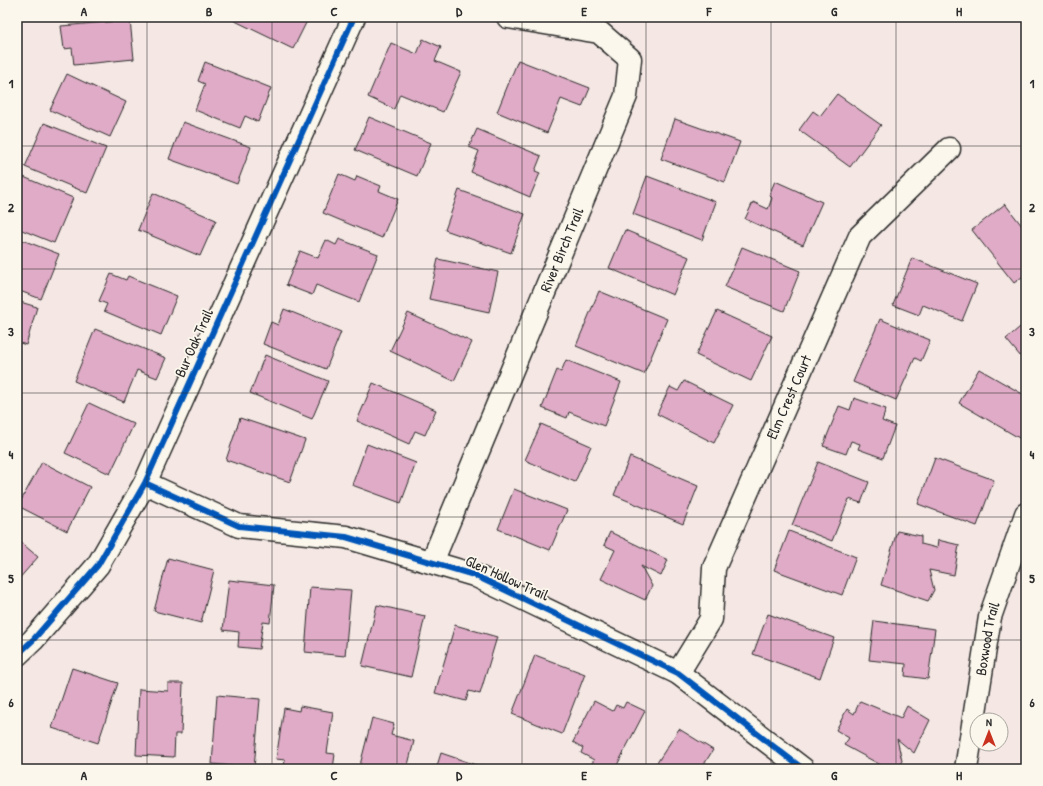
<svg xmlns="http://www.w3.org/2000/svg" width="1043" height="786" font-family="'Patrick Hand',sans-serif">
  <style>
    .building { fill: #dfabc6; stroke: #2b2b2b }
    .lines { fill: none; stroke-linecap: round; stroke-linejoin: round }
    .street-casing { stroke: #2b2b2b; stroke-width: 25 }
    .street { stroke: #fbf7ec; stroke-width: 22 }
    .cycleway-casing { stroke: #fbf7ec; stroke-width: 8 }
    .cycleway { stroke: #0057b8; stroke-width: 6 }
    .grid { fill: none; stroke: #2b2b2b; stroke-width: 1; stroke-opacity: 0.55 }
    .labels { text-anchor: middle; stroke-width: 3.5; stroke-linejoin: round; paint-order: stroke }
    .street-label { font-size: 15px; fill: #2b2b2b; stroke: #fbf7ec }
    .neatline { fill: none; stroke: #2b2b2b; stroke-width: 1.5 }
    .grid-label { font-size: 13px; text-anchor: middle; font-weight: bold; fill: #2b2b2b }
  </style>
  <rect width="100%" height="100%" fill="#f5e8e4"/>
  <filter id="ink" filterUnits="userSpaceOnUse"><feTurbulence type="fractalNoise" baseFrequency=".025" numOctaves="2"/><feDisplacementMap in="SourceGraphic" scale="8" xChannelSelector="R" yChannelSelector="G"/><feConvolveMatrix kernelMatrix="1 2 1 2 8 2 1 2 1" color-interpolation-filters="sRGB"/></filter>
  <g filter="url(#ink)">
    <path class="building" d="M234,17h75l-16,32 -60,-29z
      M130,20l4,39 -60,6 -2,-17 -8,1 -3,-23z
      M423,39l18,8 -6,14 26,11 -18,40 -43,-18 -6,15 -26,-12 23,-54 26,11z
      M518,60l72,28 -8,19 -21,-8 -14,34 -50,-21z
      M205,62l66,26 -13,34 -13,-6 -5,12 -45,-18 10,-26 -7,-3z
      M67,74l59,28 -16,35 -60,-27z
      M837,94l44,31 -31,42 -51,-37 14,-19 7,5z
      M369,117l62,26 -14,33 -62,-26z
      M675,119l65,23 -15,40 -64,-23z
      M183,122l68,25 -14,37 -68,-25z
      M44,123l62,25 -19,45 -62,-26z
      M477,129l64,27 -6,15 5,2 -10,24 -59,-25 8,-21 -10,-4z
      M339,174l16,7 2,-5 24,10 -2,5 19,8 -16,39 -59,-25z
      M19,175l54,23 -19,45 -37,-15v-48z
      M647,176l69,26 -14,38 -69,-26z
      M775,181l47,21 -19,43 -58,-26 8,-17 15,7 4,-11 -3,-3z
      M459,190l66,24 -14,39 -66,-23z
      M153,193l63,27 -16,36 -62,-26z
      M1005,204l21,27v43l-12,9 -42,-53z
      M625,230l64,27 -16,38 -64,-27z
      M17,238l42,16 -18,45 -24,-9z
      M339,239l39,15 -19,48 -43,-17 -4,10 -26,-10 14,-34 18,7 8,-18 10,5z
      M742,247l58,24 -16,40 -59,-24z
      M912,258l65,26 -15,37 -39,-16 -4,10 -26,-10z
      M438,259l60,13 -9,40 -60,-13z
      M111,274l15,6 2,-4 49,20 -16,39 -57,-24 3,-7 -8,-3z
      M599,291l68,28 -23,55 -68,-28z
      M17,301l20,6 -11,38 -9,-3z
      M284,309l57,23 -15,37 -63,-25 8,-22 7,3z
      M717,311l55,25 -21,45 -55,-26z
      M408,313l64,29 -18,39 -64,-30z
      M880,319l50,21 -9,21 -6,-3 -19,42 -43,-18z
      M1026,322v41l-20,-24z
      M95,329l71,29 -9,20 -20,-8 -13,32 -50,-21z
      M265,355l63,26 -16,38 -62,-26z
      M566,360l55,22 -17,44 -35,-14 -2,6 -25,-10 15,-38 4,2z
      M979,369l47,27v46l-67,-39z
      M684,381l49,24 -19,38 -57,-29 13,-27 8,4z
      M373,383l63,27 -11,25 -10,-4 -6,13 -52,-23z
      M854,398l32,11 -4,12 13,5 -12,32 -25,-9 2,-5 -9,-3 -5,13 -23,-8 16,-40 11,4z
      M89,403l45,21 -24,50 -45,-21z
      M240,418l65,22 -15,42 -64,-22z
      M541,424l50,22 -16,36 -50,-22z
      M367,444l49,19 -15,40 -49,-18z
      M630,457l68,29 -15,38 -69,-29z
      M935,458l59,22 -17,46 -59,-22z
      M42,462l48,25 -23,44 -49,-25z
      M818,462l51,20 -8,21 -12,-4 -17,42 -40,-16z
      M514,489l53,21 -17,40 -52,-21z
      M789,531l67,26 -14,38 -68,-25z
      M897,531l24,5v8l16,4 1,-8 21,5 -5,30 -25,-5 5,20 -6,11 -47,-16z
      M610,532l58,28 -7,16 -20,-10 11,20 -7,14 -44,-21 14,-29 -11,-5z
      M17,539l21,18 -21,24z
      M168,558l46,12 -13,53 -47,-12z
      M229,580l45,5 -4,38 -7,-1 -4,27 -21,-2 1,-15 -16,-2z
      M310,587l41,3 -6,66 -40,-4z
      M377,605l48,11 -14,61 -49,-11z
      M768,614l66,24 -14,40 -67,-24z
      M874,621l61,8 -7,50 -23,-3 1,-12 -37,-4z
      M455,625l42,12 -17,57 -11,-3 -3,10 -31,-8z
      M535,655l50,19 -23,60 -50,-20z
      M72,668l46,15 -20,60 -46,-15z
      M168,683h15l-2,51h-6l-1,23 -38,-2 3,-66 29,2z
      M217,695l43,4 -6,69 -42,-4z
      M594,701l19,10 3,-6 7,3 3,-6 19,9 -30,58h-9l-3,-1 -1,1h-6l-6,-3 4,-6 -13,-7 2,-5 -10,-6z
      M860,701l41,17 6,-12 23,14 -16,33 -17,-14 5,22 -5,8h-9l-44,-24 5,-7 -13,-8 11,-21 7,5z
      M300,706l33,6 -6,41 8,1 -2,15h-34l-15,-2 1,-7 -9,-1 8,-51 15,3z
      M372,718l22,6 -3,11 23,6 -7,28h-48z
      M679,729l34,21 -12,19h-48z
      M441,753l47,16h-52z"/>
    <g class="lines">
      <defs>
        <g id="street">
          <path d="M145,483l94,43 107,11 128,38 204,98 125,96"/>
          <path id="s1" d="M432,562l194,-466 4,-37 -31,-27 -91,-15"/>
          <path d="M17,655l16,-15 65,-75 47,-82 209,-466"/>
          <path id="s2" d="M678,673l33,-54 3,-51 146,-332 89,-87"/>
          <path id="s3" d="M966,769l24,-152 36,-103"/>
        </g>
      </defs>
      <use href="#street" class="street-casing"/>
      <use href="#street" class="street"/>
      <defs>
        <path id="cycleway" d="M145,483l94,43 107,11 128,38 204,98 125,96
          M17,655l16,-15 65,-75 47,-82 209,-466"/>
      </defs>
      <use href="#cycleway" class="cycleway-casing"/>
      <use href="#cycleway" class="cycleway"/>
    </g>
  </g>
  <path class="grid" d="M147,17v752M272,17v752M397,17v752M522,17v752M646,17v752M771,17v752M896,17v752M17,146h1009M17,269h1009M17,393h1009M17,517h1009M17,640h1009"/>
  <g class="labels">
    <g class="street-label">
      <text dy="5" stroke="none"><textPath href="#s1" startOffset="338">River Birch Trail</textPath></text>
      <text transform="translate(194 343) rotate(-66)" y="5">Bur Oak Trail</text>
      <text dy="5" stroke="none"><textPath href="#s2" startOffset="301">Elm Crest Court</textPath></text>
      <text transform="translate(507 578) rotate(24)" y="5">Glen Hollow Trail</text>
      <text dy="5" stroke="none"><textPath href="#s3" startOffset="132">Boxwood Trail</textPath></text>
    </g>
  </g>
  <rect width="1043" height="786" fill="none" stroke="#fbf7ec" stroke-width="44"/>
  <g transform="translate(989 732)"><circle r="19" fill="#fbf7ec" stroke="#a8a59f"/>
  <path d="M0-3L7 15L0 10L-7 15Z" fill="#c8321e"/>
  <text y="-6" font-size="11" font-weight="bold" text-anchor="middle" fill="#2b2b2b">N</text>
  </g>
  <rect x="22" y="22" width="999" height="742" class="neatline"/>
  <g class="grid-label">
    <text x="84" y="16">A</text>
    <text x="209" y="16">B</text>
    <text x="334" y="16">C</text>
    <text x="459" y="16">D</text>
    <text x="584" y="16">E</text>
    <text x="709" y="16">F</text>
    <text x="834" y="16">G</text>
    <text x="959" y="16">H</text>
    <text x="11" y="88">1</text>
    <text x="1032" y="88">1</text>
    <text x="11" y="212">2</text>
    <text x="1032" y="212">2</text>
    <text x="11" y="336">3</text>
    <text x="1032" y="336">3</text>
    <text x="11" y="459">4</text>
    <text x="1032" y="459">4</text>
    <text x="11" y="583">5</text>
    <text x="1032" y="583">5</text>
    <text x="11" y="707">6</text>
    <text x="1032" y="707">6</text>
    <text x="84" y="780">A</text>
    <text x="209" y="780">B</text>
    <text x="334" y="780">C</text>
    <text x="459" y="780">D</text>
    <text x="584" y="780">E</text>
    <text x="709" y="780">F</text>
    <text x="834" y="780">G</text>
    <text x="959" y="780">H</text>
  </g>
</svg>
